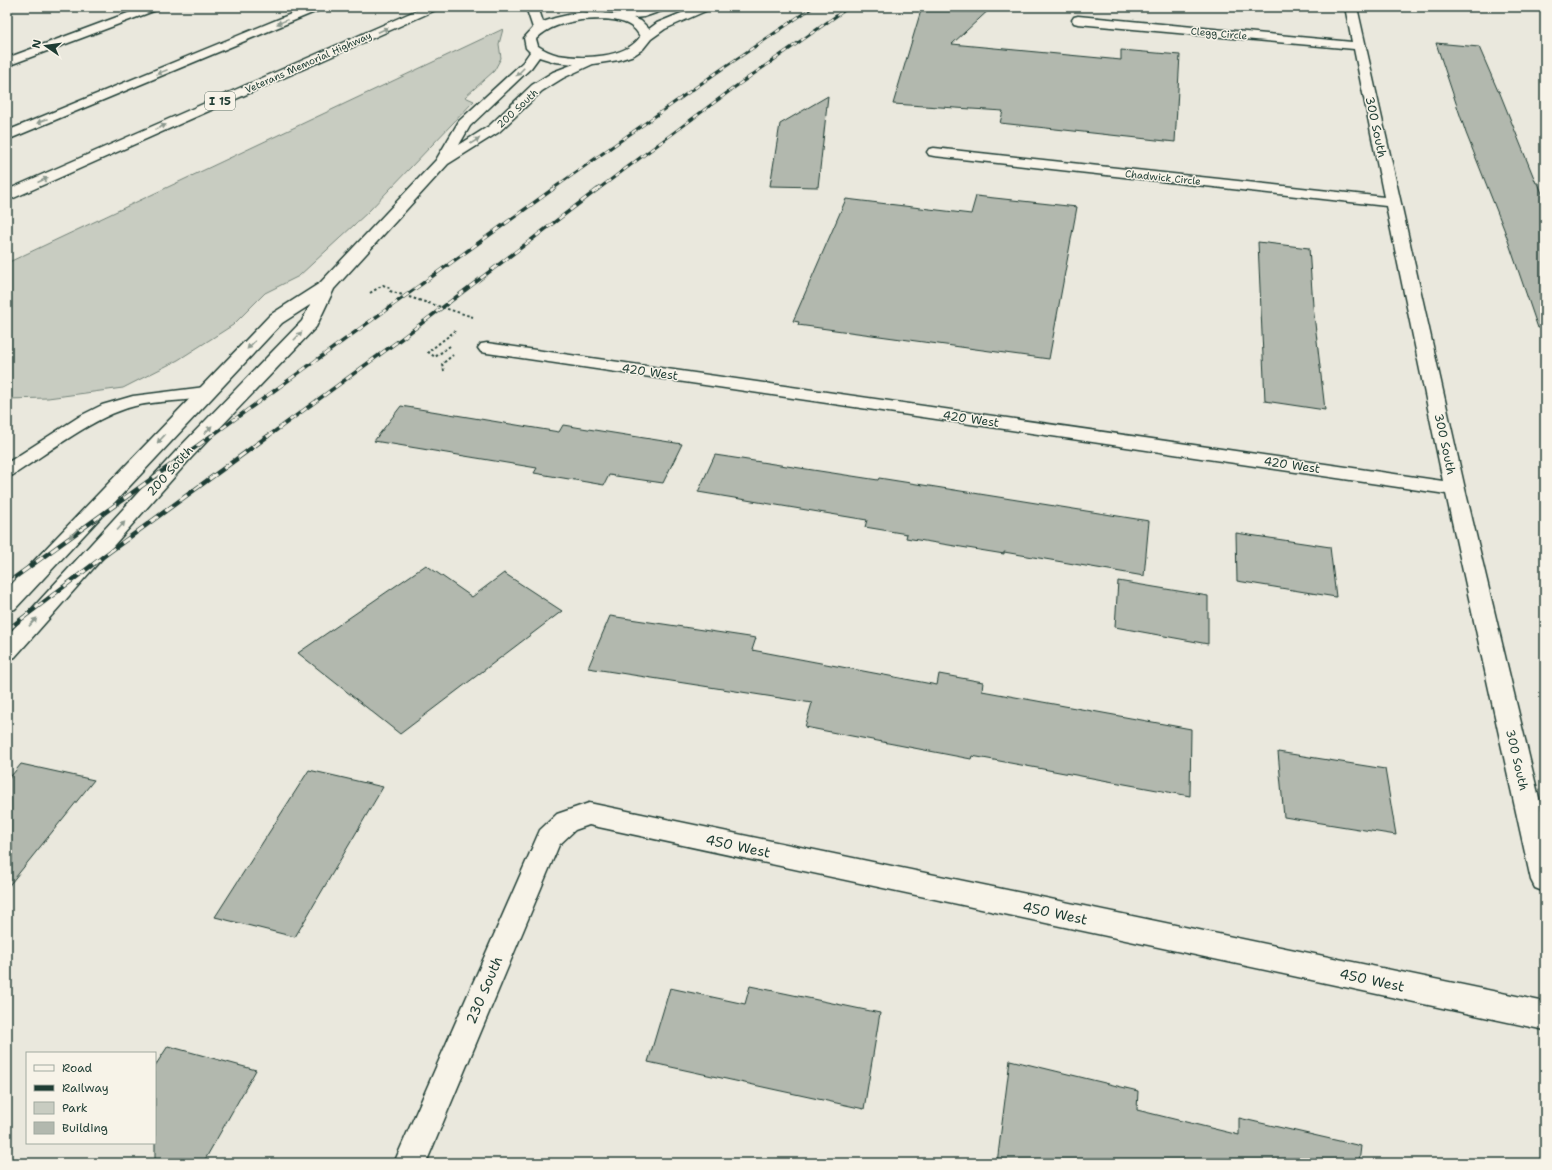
<svg xmlns="http://www.w3.org/2000/svg" width="1552" height="1170" font-family="'Shantell Sans',sans-serif">
  <style>
    .green { fill: #c8ccc1; stroke: #74847a }
    .building { fill: #b2b8ae; stroke: #1f3d34 }
    .lines { fill: none; stroke-linecap: round; stroke-linejoin: round }
    .service-casing { stroke: #1f3d34; stroke-width: 3 }
    .minor-casing { stroke: #1f3d34; stroke-width: 3 }
    .tertiary-casing { stroke: #1f3d34; stroke-width: 3 }
    .motorway-casing { stroke: #1f3d34; stroke-width: 3 }
    .path { stroke: #1f3d34; stroke-width: 2; stroke-dasharray: 2.5 2.5; stroke-linecap: butt }
    .service { fill: #f7f3e8; fill-rule: evenodd }
    .minor { fill: #f7f3e8; fill-rule: evenodd }
    .tertiary { fill: #f7f3e8; fill-rule: evenodd }
    .motorway { fill: #f7f3e8; fill-rule: evenodd }
    .rail-far2-casing { stroke: #1f3d34; stroke-width: 3 }
    .rail-far1-casing { stroke: #1f3d34; stroke-width: 3.5 }
    .rail-casing { stroke: #1f3d34; stroke-width: 4.5 }
    .rail-far2 { stroke: #f7f3e8; stroke-width: 2; stroke-dasharray: 5.5; stroke-linecap: butt }
    .rail-far1 { stroke: #f7f3e8; stroke-width: 2.5; stroke-dasharray: 7; stroke-linecap: butt }
    .rail { stroke: #f7f3e8; stroke-width: 3; stroke-dasharray: 9; stroke-linecap: butt }
    .oneway { fill: #8b988e }
    .labels { text-anchor: middle; stroke-width: 3; stroke-linejoin: round; paint-order: stroke }
    .far-street-label { font-size: 10px; fill: #1f3d34; stroke: #f7f3e8 }
    .shield { fill: #f7f3e8; stroke: #60746a; stroke-width: 1 }
    .shield-label { font-size: 11px; font-weight: bold; fill: #1f3d34 }
    .street-label { font-size: 12px; fill: #1f3d34; stroke: #f7f3e8 }
    .near-street-label { font-size: 14px; fill: #1f3d34; stroke: #f7f3e8 }
  </style>
  <rect width="100%" height="100%" fill="#eae8dd"/>
  <filter id="ink" filterUnits="userSpaceOnUse"><feTurbulence type="fractalNoise" baseFrequency=".025" numOctaves="2"/><feDisplacementMap in="SourceGraphic" scale="8" xChannelSelector="R" yChannelSelector="G"/><feConvolveMatrix kernelMatrix="1 2 1 2 8 2 1 2 1" color-interpolation-filters="sRGB"/></filter>
  <g filter="url(#ink)">
    <path class="green" d="M503,29l-4,15 2,14 -7,13 -29,26 9,4 -106,111 -69,64 -34,17 -32,32 -55,35 -55,28 -75,10 -41,1v-136z"/>
    <path class="building" d="M922,7h70l-40,37 169,16v-10l59,5 -5,87 -175,-19 3,-12 -110,-7z
      M1436,43l43,4 19,44h1l37,92h2l7,18v126l-7,1 -34,-99 -38,-96z
      M828,96l-10,91 -48,-1 10,-62z
      M976,196l101,11 -28,152 -251,-34 1,-3 -6,-1 53,-122 125,15z
      M1258,242l51,6 4,58 12,104 -60,-9z
      M401,406l158,26 4,-7 119,19 -19,39 -54,-8 -5,10 -70,-12 3,-5 -163,-27z
      M715,455l163,25 1,-2 270,43 -5,55 -140,-24v2l-98,-16 1,-4 -42,-7 2,-7 -169,-28z
      M1236,533l94,14 6,50 -99,-16z
      M426,565l46,32 32,-24 58,38 -162,123 -102,-81z
      M1118,581l90,15v48l-93,-17z
      M610,616l146,22 -4,12 185,35 2,-11 44,8 -1,9 209,38 -1,67 -218,-40 -1,3 -166,-32 7,-24 -224,-35z
      M1278,752l107,17 11,66 -112,-18z
      M21,764l73,16 -87,108v-107z
      M309,770l74,17 -88,150 -80,-20z
      M750,986l130,27 -16,96 -216,-47 22,-74 75,16z
      M168,1046l88,24 -53,93h-48v-97z
      M1010,1060l128,31 -1,19 102,25v-17l122,28 -2,17h-362z"/>
    <g class="lines">
      <defs>
        <path id="service" d="M205,387l6,1 2,4 -2,4c-25,6 -51,4 -76,10 -39,9 -87,47 -122,69l-6,2v-14l73,-47 22,-11 31,-9z"/>
        <path id="minor" d="M144,7h17l-2,2 -152,57v-8z
          M1345,7h12l108,482 80,334v69l-10,-4 -4,-8 -85,-386 -959,-141 -6,-1 -3,-4 3,-4 6,-1 956,138 -57,-275 -452,-50 -5,-1 -2,-3 2,-3 5,-1 450,49 -30,-148 -276,-25 -4,-1 -2,-3 2,-3 4,-1 274,26z
          M589,803l956,199v28l-956,-205 -14,5 -16,15 -133,318h-32l146,-333 17,-16z"/>
        <path id="tertiary" d="M526,7h12l5,15 12,-4 26,-6 32,2 38,-7h18l-2,2 -23,8 -11,1 8,3 8,8 8,-6 39,-16h16l-2,2 -45,20 -14,10 -8,10 -9,6 -15,5 -26,4 -30,14 -21,13 -43,41 -51,32 -114,125 -18,38 -125,131 -176,199 -8,3v-24l170,-186 125,-129 8,-16 -28,18 -267,286 -8,2v-22l263,-274 50,-32 116,-123 23,-39 64,-59 7,-10 -4,-4 -2,-10 9,-10zM581,20c19,-1 50,-4 59,17 -15,22 -59,22 -82,18 -8,-2 -14,-5 -20,-9l-2,-7c13,-13 28,-16 45,-19zM539,57l16,5 19,2 -21,8 -21,13 -43,41 -30,19 11,-19 61,-58z"/>
        <path id="motorway" d="M308,7h16l-2,2 -315,131v-9z
          M424,7h16l-2,2 -431,192v-11z"/>
      </defs>
      <use href="#service" class="service-casing"/>
      <use href="#minor" class="minor-casing"/>
      <use href="#tertiary" class="tertiary-casing"/>
      <use href="#motorway" class="motorway-casing"/>
      <path class="path" d="M370,293l13,-8 5,2 2,4 83,26
        M450,346l-15,11 -7,-5 27,-21
        M444,371l-2,-7 11,-9"/>
      <use href="#service" class="service"/>
      <use href="#minor" class="minor"/>
      <use href="#tertiary" class="tertiary"/>
      <use href="#motorway" class="motorway"/>
      <defs>
        <path id="rail-far2" d="M551,190l165,-117 97,-66
          M597,190l138,-103 114,-80"/>
        <path id="rail-far1" d="M210,437l343,-248
          M267,437l134,-98 197,-150"/>
        <path id="rail" d="M7,583l204,-147
          M7,630l97,-74 164,-120"/>
      </defs>
      <use href="#rail-far2" class="rail-far2-casing"/>
      <use href="#rail-far1" class="rail-far1-casing"/>
      <use href="#rail" class="rail-casing"/>
      <use href="#rail-far2" class="rail-far2"/>
      <use href="#rail-far1" class="rail-far1"/>
      <use href="#rail" class="rail"/>
    </g>
    <defs><path id="oneway-solid" d="M-6-.8H1V-3.2L6.5 0L1 3.2V.8H-6Z"/></defs>
    <g class="oneway">
      <use href="#oneway-solid" transform="translate(282 22) rotate(158)"/>
      <use href="#oneway-solid" transform="translate(383 30) rotate(-24)"/>
      <use href="#oneway-solid" transform="translate(162 72) rotate(158)"/>
      <use href="#oneway-solid" transform="translate(520 72) rotate(135)"/>
      <use href="#oneway-solid" transform="translate(42 121) rotate(158)"/>
      <use href="#oneway-solid" transform="translate(161 127) rotate(-24)"/>
      <use href="#oneway-solid" transform="translate(475 141) rotate(-32)"/>
      <use href="#oneway-solid" transform="translate(43 180) rotate(-24)"/>
      <use href="#oneway-solid" transform="translate(298 336) rotate(-46)"/>
      <use href="#oneway-solid" transform="translate(251 345) rotate(134)"/>
      <use href="#oneway-solid" transform="translate(208 430) rotate(-46)"/>
      <use href="#oneway-solid" transform="translate(161 439) rotate(133)"/>
      <use href="#oneway-solid" transform="translate(121 526) rotate(-48)"/>
      <use href="#oneway-solid" transform="translate(73 534) rotate(133)"/>
      <use href="#oneway-solid" transform="translate(33 622) rotate(-47)"/>
    </g>
  </g>
  <g class="labels">
    <g class="far-street-label">
      <text transform="translate(1219 33) rotate(5)" y="4">Clegg Circle</text>
      <text transform="translate(308 62) rotate(-24)" y="4">Veterans Memorial Highway</text>
      <text transform="translate(517 108) rotate(-43)" y="4">200 South</text>
      <text transform="translate(1163 177) rotate(6)" y="4">Chadwick Circle</text>
    </g>
    <rect class="shield" x="205" y="92" width="30" height="18" rx="3"/>
    <g class="shield-label">
      <text x="220" y="105">I 15</text>
    </g>
    <g class="street-label">
      <text transform="translate(1376 127) rotate(78)" y="4">300 South</text>
      <text transform="translate(650 372) rotate(8)" y="4">420 West</text>
      <text transform="translate(971 419) rotate(8)" y="4">420 West</text>
      <text transform="translate(1445 444) rotate(78)" y="4">300 South</text>
      <text transform="translate(1292 465) rotate(8)" y="4">420 West</text>
      <text transform="translate(170 471) rotate(-48)" y="4">200 South</text>
      <text transform="translate(1517 760) rotate(77)" y="4">300 South</text>
    </g>
    <g class="near-street-label">
      <text transform="translate(738 846) rotate(12)" y="5">450 West</text>
      <text transform="translate(1055 913) rotate(12)" y="5">450 West</text>
      <text transform="translate(1372 980) rotate(12)" y="5">450 West</text>
      <text transform="translate(484 990) rotate(-67)" y="5">230 South</text>
    </g>
  </g>
  <rect width="1552" height="1170" fill="none" stroke="#f7f3e8" stroke-width="24"/>
  <rect x="12" y="12" width="1528" height="1146" fill="none" stroke="#1f3d34" stroke-width="1.5" filter="url(#ink)"/>
  <rect x="26" y="1052" width="130" height="92" fill="#f7f3e8" stroke="#a1aaa0"/>
  <rect x="34" y="1065" width="20" height="6" fill="#f7f3e8" stroke="#a1aaa0"/>
  <text x="62" y="1072" font-size="12" fill="#1f3d34">Road</text>
  <rect x="34" y="1085" width="20" height="6" fill="#1f3d34" stroke="#a1aaa0"/>
  <text x="62" y="1092" font-size="12" fill="#1f3d34">Railway</text>
  <rect x="34" y="1102" width="20" height="12" fill="#c8ccc1" stroke="#a1aaa0"/>
  <text x="62" y="1112" font-size="12" fill="#1f3d34">Park</text>
  <rect x="34" y="1122" width="20" height="12" fill="#b2b8ae" stroke="#a1aaa0"/>
  <text x="62" y="1132" font-size="12" fill="#1f3d34">Building</text>
  <g transform="translate(46 46) rotate(283)" stroke="#f7f3e8" stroke-width="3" paint-order="stroke">
  <path d="M0-3L7 15L0 10L-7 15Z" fill="#1f3d34"/>
  <text y="-6" font-size="11" font-weight="bold" text-anchor="middle" fill="#1f3d34">N</text>
  </g>
</svg>
